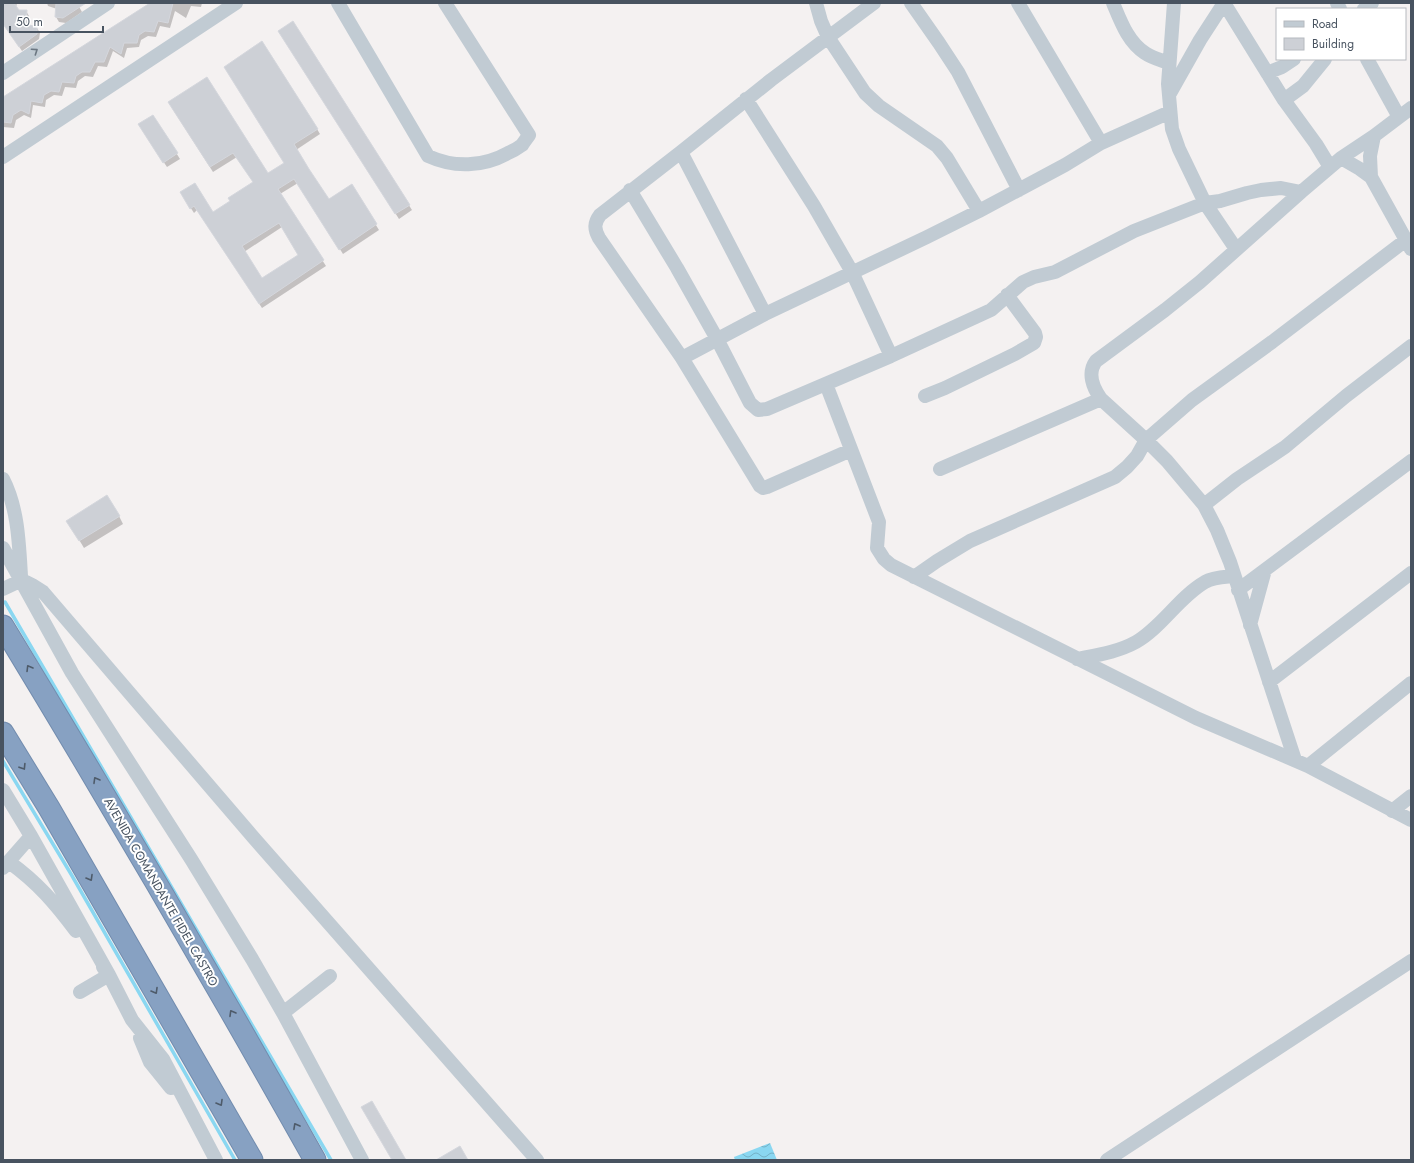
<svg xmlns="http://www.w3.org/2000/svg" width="1414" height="1163" font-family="Jost,sans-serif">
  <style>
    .water { fill: url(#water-waves) }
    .shadow { fill: #0003; fill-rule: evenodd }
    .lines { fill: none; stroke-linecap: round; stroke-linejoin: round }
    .stream { stroke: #8ad7f1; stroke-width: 3.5 }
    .building { fill: #cdd0d6; stroke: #d5d7dd; fill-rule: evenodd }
    .highway-casing { stroke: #728cae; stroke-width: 23 }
    .minor { stroke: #c1cbd3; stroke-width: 14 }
    .highway { stroke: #87a1c2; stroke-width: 21 }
    .oneway { stroke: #6c7782 }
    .oneway2 { stroke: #4e5b6a }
    .labels { text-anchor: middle; stroke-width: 4; stroke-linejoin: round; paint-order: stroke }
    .street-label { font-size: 12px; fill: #485360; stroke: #fff }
  </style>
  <defs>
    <pattern id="water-waves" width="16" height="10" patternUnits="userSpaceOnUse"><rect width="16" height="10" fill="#8ad7f1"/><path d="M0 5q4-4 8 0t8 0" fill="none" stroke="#73b1c7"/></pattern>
  </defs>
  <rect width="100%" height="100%" fill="#f4f1f1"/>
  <path class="water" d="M770,1143l7,17h-42l-1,-3z"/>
  <path class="shadow" d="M3,3h14l-1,5 3,3h7l3,5 -1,9 9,3 3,5 -1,6 -17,12 -19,-28z
    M47,3h30l5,9 -16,11 -7,-1 -3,-5 1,-8 -9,-3z
    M151,3h51l-1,4 -10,-1 -5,12 -11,-7 -5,17 -10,-2 -4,11 -8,-1 -7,4 -2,7 -12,1 -3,10 -11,-7 -6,16 -9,-1 -5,11 -8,-1 -7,5 -2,7 -11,-1 -3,9 -8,-1 -8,5 -1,7 -12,-2 -2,13 -7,-3 -8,5 -2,8 -11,-1v-29z
    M292,23l120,187 -13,9 -117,-183z
    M225,67l92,62 3,5 -24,16 32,50 23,-15 28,45 -36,24 -45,-71 -18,11 46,72 -64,42 -65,-98 -3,3 -13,-20 32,20 19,-12 22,-18 -17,-26 -24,15 -41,-64 95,66 18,-11zM282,227l18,27 -38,26 -18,-28z
    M153,116l27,43 -13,8 -25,-37z
    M119,516l4,8 -39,24 -12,-20z"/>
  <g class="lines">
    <path class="stream" d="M5,602l326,558
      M3,761l68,113 164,286"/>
  </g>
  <path class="building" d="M3,3h11l5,7h8l-1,14 11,3v7l-18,13 -16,-23z
    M56,3h30l-23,15 -8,-1z
    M150,3h23l-5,20 -10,-2 -4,11 -9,-1 -6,4 -2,8h-13l-3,11 -11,-7 -6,15h-9l-5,10h-8l-6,4 -2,7 -12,-1 -3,10 -8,-1 -7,4 -2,8 -11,-2 -2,13 -8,-4 -8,5 -2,8 -8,-1v-25z
    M293,21l117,184 -15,9 -117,-183z
    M262,41l56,88 -24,15 15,25 20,30 23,-15 25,40 -38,26 -45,-71 -16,10 46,71 -65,44 -65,-98 -4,3 -10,-17 15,-9 18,29 17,-11 -2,-3 25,-16 -20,-29 -23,14 -42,-65 39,-25 61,96 16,-10 -60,-96zM279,223l19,32 -36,23 -20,-32z
    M153,115l25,38 -15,10 -25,-39z
    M107,495l13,21 -41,25 -13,-20z
    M372,1101l34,59h-14l-31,-53z
    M460,1146l8,14h-32z"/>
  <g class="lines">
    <defs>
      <path id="highway" d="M3,626c107,176 211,354 312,534
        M3,733l46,75 203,352"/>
    </defs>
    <use href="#highway" class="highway-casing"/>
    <path class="minor" d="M338,3l90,153c26,12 55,11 80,-3 5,-2 10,-5 14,-8 2,-3 5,-7 7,-10l-84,-132
      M816,3l5,18 7,16 37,56 14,13 58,40 10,12 32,53
      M911,3l28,40 19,29 61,118
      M1018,3l83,140
      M1113,3c8,19 15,39 32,50 7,5 16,7 24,10
      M1174,3l-6,81 4,45 7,20 26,54 31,46
      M1224,3l60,97 32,44 14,23
      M1337,3l3,6
      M1364,9l8,-6
      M1367,59l32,58
      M3,73l105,-70
      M1267,73l15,-6 12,-8
      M1169,95l31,-55 24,-37
      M746,99l68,107 38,66 39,84
      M1284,100l19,-14 22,-27
      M681,152l84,162
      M3,157l233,-154
      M1341,158l19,11 11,8 40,72
      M1371,177l-1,-21 4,-20 37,-28
      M630,190l47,78 40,71 33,64 8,7 9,-1 124,-53 100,-46 32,-28 11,-5 21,-5 79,-41 71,-28 15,-2 27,-8 14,-3 20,-2 20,4
      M682,358l83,-44 162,-77 52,-26 86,-46 36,-22 69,-31
      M826,384l53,138 -2,26 7,11 7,6 305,153 112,48 103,54
      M925,396l20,-8 70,-34 19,-11 2,-6 -1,-4 -28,-38
      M851,450l-84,37 -4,1 -3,-2 -78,-128 -83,-120c-5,-9 -5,-15 1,-23l81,-63 90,-72 103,-77
      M940,469l161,-70
      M3,479c15,29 16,64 18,97
      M1204,505l33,-26 48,-32 61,-51 65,-50
      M3,548l69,125 119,186 61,100 31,54 79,147
      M914,577l23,-16 33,-20 145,-64 12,-10 10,-11 9,-16 46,-40 80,-58 134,-102
      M22,580l10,5 11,7 210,245 284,323
      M3,589l19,-9
      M1238,590l173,-129
      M1250,625l15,-55
      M1077,659c20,-4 41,-7 59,-17 26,-15 43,-45 69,-60 8,-5 20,-5 29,-6
      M1269,682l142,-109
      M1295,760l-65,-198 -13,-32 -13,-25 -37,-44 -21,-21 -45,-41c-8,-11 -14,-26 -5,-38l69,-51 35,-28 101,-90 40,-34 33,-22
      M1308,766l103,-83
      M3,790l28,46 78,139 23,45 31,39 53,101
      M1392,811l19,-15
      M9,862c29,21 46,41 67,69
      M3,868l28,-32
      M80,992l29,-17 -6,-8
      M283,1013l47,-37
      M140,1038l10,24 21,26
      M1107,1160l304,-199"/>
    <use href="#highway" class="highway"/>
  </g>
  <defs><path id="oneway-chevron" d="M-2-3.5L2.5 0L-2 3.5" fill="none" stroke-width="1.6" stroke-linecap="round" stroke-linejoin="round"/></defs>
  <use class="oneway" href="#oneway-chevron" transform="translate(35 51) rotate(-34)"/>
  <g class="oneway2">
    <use href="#oneway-chevron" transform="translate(29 668) rotate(-121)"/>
    <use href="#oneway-chevron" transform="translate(23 767) rotate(58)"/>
    <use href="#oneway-chevron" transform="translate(96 780) rotate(-120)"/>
    <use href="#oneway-chevron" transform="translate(90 878) rotate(60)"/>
    <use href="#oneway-chevron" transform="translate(155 991) rotate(60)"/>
    <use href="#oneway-chevron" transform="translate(232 1013) rotate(-120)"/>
    <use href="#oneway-chevron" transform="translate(220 1103) rotate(60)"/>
    <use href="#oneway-chevron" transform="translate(296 1126) rotate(-119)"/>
  </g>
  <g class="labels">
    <g class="street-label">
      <text transform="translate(161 892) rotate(60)" y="4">AVENIDA COMANDANTE FIDEL CASTRO</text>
    </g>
  </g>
  <rect width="1414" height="1163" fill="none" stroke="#485360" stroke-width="8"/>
  <rect x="1276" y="8" width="130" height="52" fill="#ffffff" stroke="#b6babf"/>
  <rect x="1284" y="21" width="20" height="6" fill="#c1cbd3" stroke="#b6babf"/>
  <text x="1312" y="28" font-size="12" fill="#485360">Road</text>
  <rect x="1284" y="38" width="20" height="12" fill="#cdd0d6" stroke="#b6babf"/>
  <text x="1312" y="48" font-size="12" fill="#485360">Building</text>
  <path d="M10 26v6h93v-6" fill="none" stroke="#485360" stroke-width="2"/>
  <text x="16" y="26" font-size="12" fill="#485360" stroke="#ffffff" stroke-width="3" paint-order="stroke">50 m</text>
</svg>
